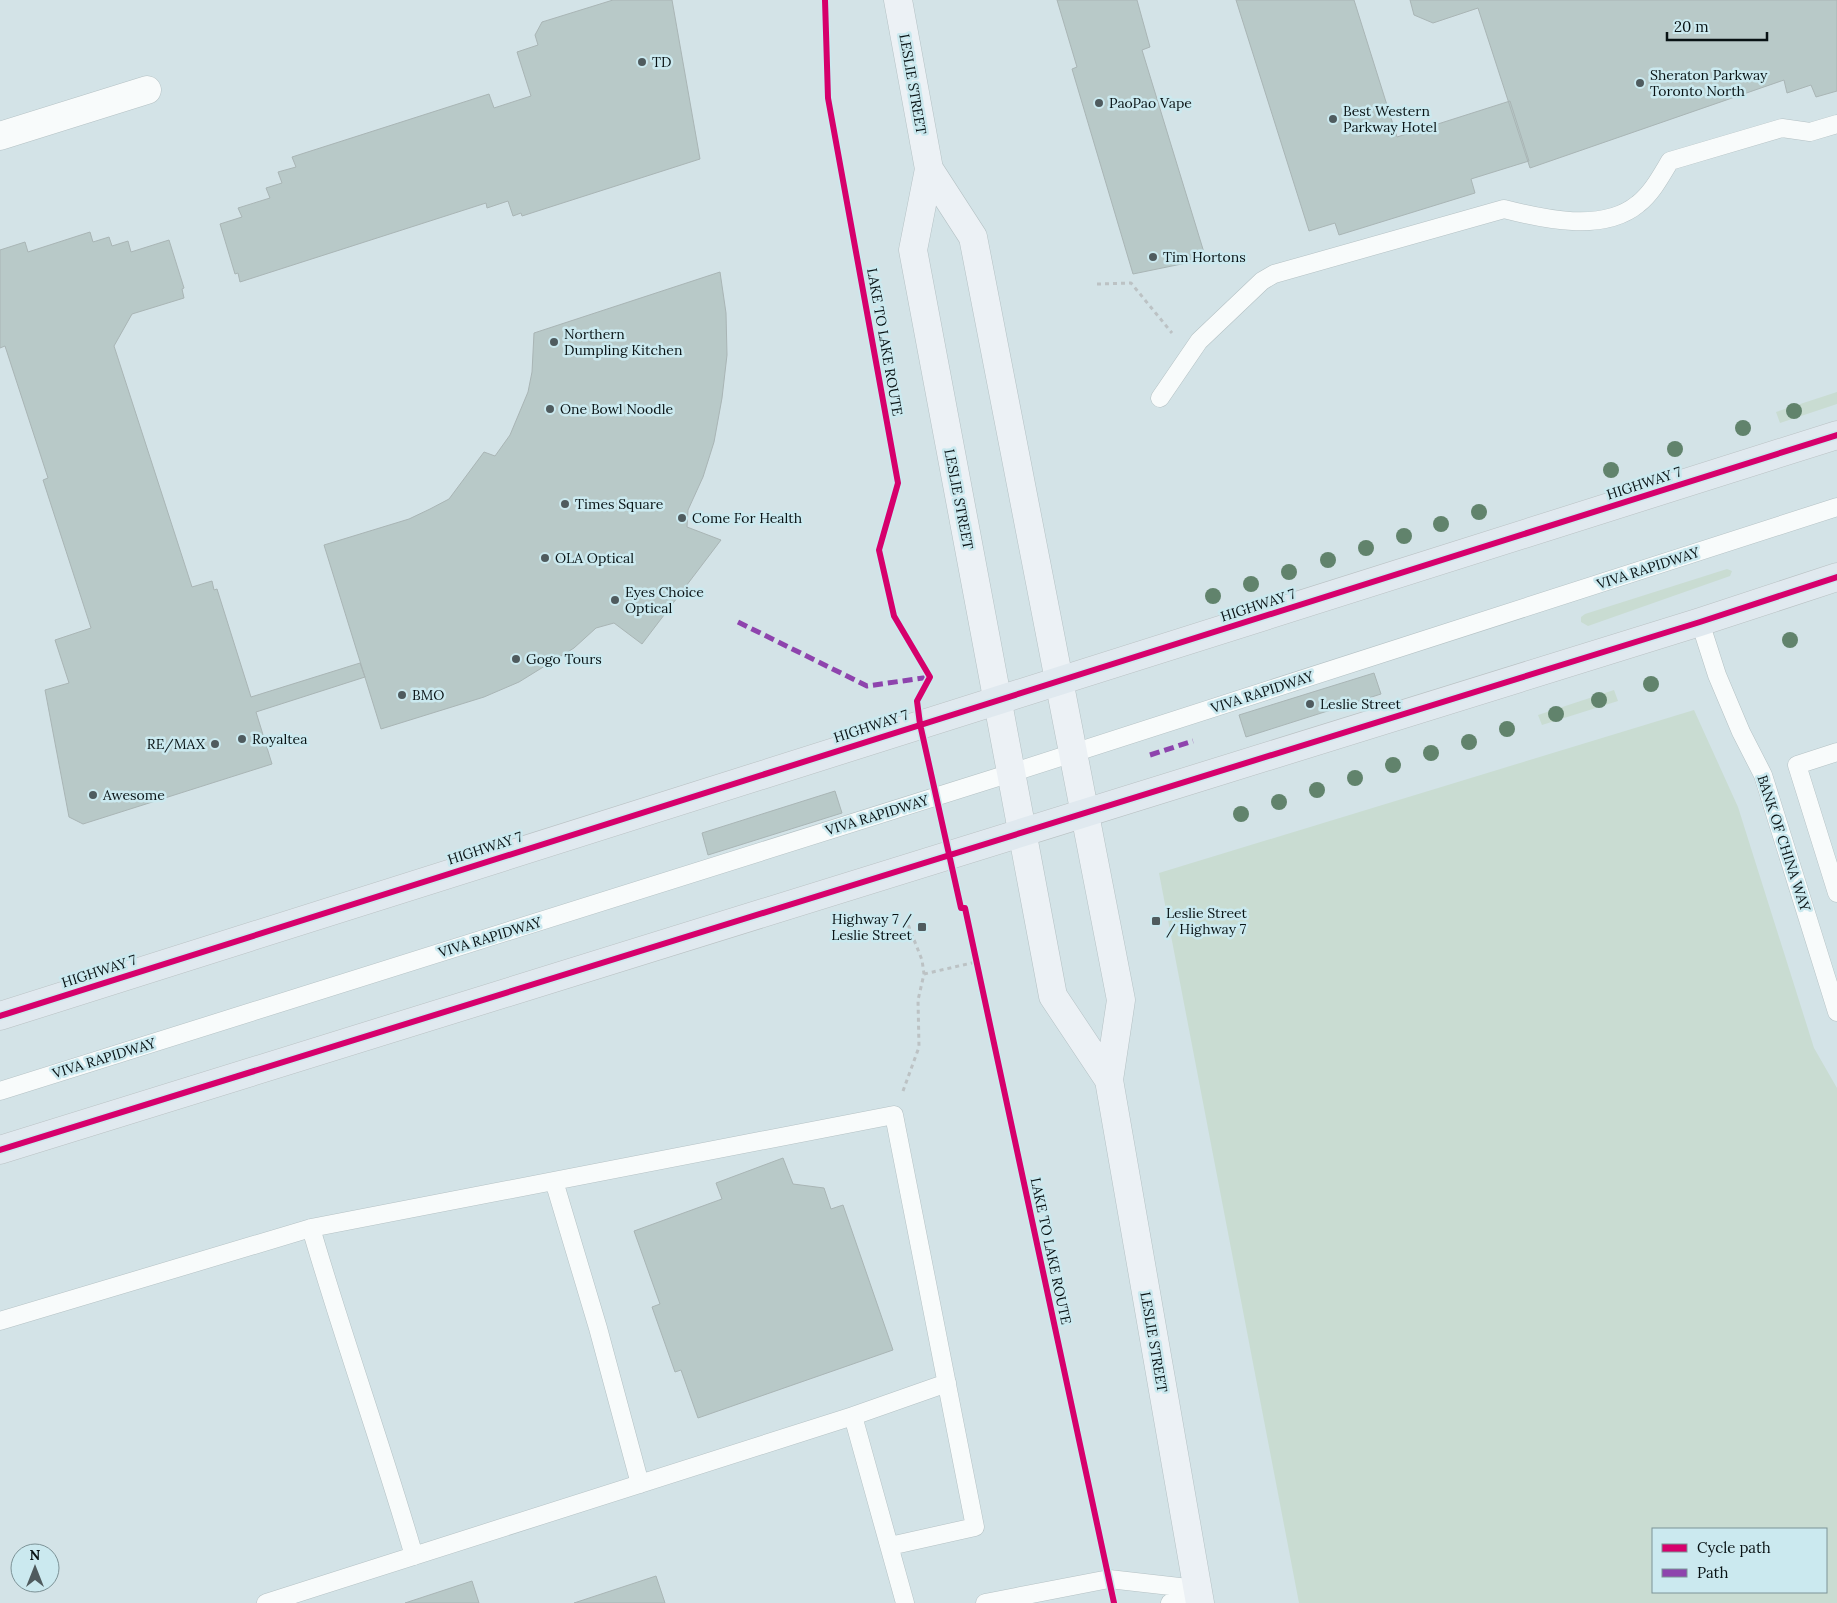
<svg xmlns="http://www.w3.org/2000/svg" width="1837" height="1603" font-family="Lora,serif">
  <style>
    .green { fill: #c9dcd2; fill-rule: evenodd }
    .building { fill: #b8c9c8; stroke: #a9b5b5 }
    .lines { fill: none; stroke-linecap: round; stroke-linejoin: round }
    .lane-casing { stroke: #b4c1c4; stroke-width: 19 }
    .street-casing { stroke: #b4c1c4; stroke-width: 29 }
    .secondary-casing { stroke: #b4c1c4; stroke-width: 29 }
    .primary-casing { stroke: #b9c1c3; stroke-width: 29 }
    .path { stroke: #bcc2c4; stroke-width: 3; stroke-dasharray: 4 4; stroke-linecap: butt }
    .lane { stroke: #f8fbfb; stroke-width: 18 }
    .street { stroke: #f8fbfb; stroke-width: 28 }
    .secondary { stroke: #ecf1f5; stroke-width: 28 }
    .primary { stroke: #e0e9ef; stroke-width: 28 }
    .quiet { stroke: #8e44ad; stroke-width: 5; stroke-dasharray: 10 5; stroke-linecap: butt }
    .cycleway-casing { stroke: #cbe9ef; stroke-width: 9 }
    .cycleway { stroke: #d6006c; stroke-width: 6 }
    .tree { fill: #61836c }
    .poi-dot { fill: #4f5b5e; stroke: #cbe9ef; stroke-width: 2 }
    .labels { text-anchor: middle; stroke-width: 5; stroke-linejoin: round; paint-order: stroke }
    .poi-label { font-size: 14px; fill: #081214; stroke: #cbe9ef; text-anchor: start }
    .street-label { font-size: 14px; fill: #081214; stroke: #cbe9ef }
  </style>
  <rect width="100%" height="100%" fill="#d3e3e7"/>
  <path class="green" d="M1837,392v12l-57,19 -4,-11z
    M1727,569l5,2 -2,5 -142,50 -7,-4v-5l4,-3z
    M1614,690l4,11 -76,24 -4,-10z
    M1694,710l44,97 76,241 23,40v515h-538l-140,-730zM1653,1529h173v63h-173z"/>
  <path class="building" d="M613,0h59l28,159 -178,57 -1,-3 -8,3 -5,-15 -21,7 -1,-5 -246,79 -2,-9 -3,1 -15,-50 22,-7 -4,-9 32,-10 -4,-10 16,-5 -4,-11 18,-5 -4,-10 197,-63 5,14 37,-12 -14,-44 21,-7 -3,-10 7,-13z
    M1057,0h80l13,47 -8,3 64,209 -73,15 -61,-205 5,-2z
    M1236,0h118l43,137 113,-36 19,60 -58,18 4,14 -136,42 -4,-12 -26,8z
    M1410,0h427v91l-21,6 -5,-12 -24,8 -3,-13 -254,88 -52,-160 -45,15 -19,-8z
    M90,232l3,10 16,-5 3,9 16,-5 3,11 38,-12 15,48 -2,1 2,9 -52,16 -18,32 78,241 20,-6 2,9 3,-1 34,108 109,-34 5,14 -109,35 16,52 -189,60 -14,-7 -24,-127 24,-7 -14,-43 36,-12 -48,-148 5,-2 -43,-132 -5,2v-98l25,-8 3,10z
    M720,272l6,41 1,42 -5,43 -8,44 -11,35 -15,33 -1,17 34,13 -79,104 -28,-21 -18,5 -22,20 -55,34 -35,15 -103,32 -57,-184 85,-26 21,-10 19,-10 35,-47 11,4 15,-21 18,-43 4,-20 2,-39z
    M1374,673l7,21 -135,43 -7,-22z
    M835,791l7,22 -134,42 -6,-22z
    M783,1158l10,26 31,4 7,21 12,-4 50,145 -195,68 -17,-48 -6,2 -23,-65 8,-3 -26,-73 88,-32 -6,-16z
    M656,1576l9,27h-91z
    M472,1581l7,22h-74z"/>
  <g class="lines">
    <defs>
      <path id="lane" d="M1160,398l39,-57 63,-60 12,-7 230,-65c39,10 99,24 134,-5 14,-11 23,-28 32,-43l112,-33 28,4 27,-8
        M1700,622l17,53 24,57 22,43 74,237
        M1837,752l-40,13 40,128
        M0,1091l1011,-318 826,-266
        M554,1181l44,147 42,156
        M311,1228c32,110 71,218 103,328
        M0,1321l311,-93 583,-113 81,412 -85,19
        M853,1416l94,-33
        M266,1603l587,-187 52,187
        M985,1603l124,-24 88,10
        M1170,1603l27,-14"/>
      <path id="street" d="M0,136l147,-46"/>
      <path id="secondary" d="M898,0l31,169 -16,81 140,746 56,84
        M929,169l44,68 148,763 -12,80 91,523"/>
      <path id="primary" d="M0,1016l1837,-581
        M0,1150l1700,-528 137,-45"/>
    </defs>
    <use href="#lane" class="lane-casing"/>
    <use href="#street" class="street-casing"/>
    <use href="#secondary" class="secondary-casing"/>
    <use href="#primary" class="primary-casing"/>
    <path class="path" d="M1097,284l34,-1 41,50
      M924,974l52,-12
      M903,1091l16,-44 -1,-47 6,-26 -2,-14 -15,-38"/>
    <use href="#lane" class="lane"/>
    <use href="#street" class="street"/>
    <use href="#secondary" class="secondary"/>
    <use href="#primary" class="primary"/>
    <path class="quiet" d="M738,622l129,64 63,-9
      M1150,755l43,-14"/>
    <defs>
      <path id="cycleway" d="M825,0l3,98 70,385 -19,67 15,66 36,61 -13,24 3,23 41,184h4l149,695
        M0,1016l1837,-581
        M0,1150l1700,-528 137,-45"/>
    </defs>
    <use href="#cycleway" class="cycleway-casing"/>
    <use href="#cycleway" class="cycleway"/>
  </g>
  <g class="tree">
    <circle cx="1794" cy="411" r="8"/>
    <circle cx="1743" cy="428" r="8"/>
    <circle cx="1675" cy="449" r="8"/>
    <circle cx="1611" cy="470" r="8"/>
    <circle cx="1479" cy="512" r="8"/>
    <circle cx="1441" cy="524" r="8"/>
    <circle cx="1404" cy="536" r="8"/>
    <circle cx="1366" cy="548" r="8"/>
    <circle cx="1328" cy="560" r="8"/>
    <circle cx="1289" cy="572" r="8"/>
    <circle cx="1251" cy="584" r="8"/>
    <circle cx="1213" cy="596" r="8"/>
    <circle cx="1790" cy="640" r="8"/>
    <circle cx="1651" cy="684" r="8"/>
    <circle cx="1599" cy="700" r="8"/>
    <circle cx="1556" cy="714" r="8"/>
    <circle cx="1507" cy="729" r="8"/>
    <circle cx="1469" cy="742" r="8"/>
    <circle cx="1431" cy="753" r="8"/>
    <circle cx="1393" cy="765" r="8"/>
    <circle cx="1355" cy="778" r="8"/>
    <circle cx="1317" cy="790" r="8"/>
    <circle cx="1279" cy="802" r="8"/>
    <circle cx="1241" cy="814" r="8"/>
  </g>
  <g class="poi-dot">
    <circle cx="642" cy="62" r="5"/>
    <circle cx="1640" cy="83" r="5"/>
    <circle cx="1099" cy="103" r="5"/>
    <circle cx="1333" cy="119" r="5"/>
    <circle cx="1153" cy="257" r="5"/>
    <circle cx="554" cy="342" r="5"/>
    <circle cx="550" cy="409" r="5"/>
    <circle cx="565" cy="504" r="5"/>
    <circle cx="682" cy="518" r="5"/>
    <circle cx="545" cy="558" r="5"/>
    <circle cx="615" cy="600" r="5"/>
    <circle cx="516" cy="659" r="5"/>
    <circle cx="402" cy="695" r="5"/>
    <circle cx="1310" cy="704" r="5"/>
    <circle cx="242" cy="739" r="5"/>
    <circle cx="215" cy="744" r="5"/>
    <circle cx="93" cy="795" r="5"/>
    <rect x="1151" y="916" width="10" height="10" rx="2.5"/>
    <rect x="917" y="922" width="10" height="10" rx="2.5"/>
  </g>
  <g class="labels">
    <g class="poi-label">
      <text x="652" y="67">TD</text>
      <text x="1650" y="80">Sheraton Parkway<tspan x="1650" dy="16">Toronto North</tspan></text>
      <text x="1109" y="108">PaoPao Vape</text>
      <text x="1343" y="116">Best Western<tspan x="1343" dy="16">Parkway Hotel</tspan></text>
      <text x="1163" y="262">Tim Hortons</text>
      <text x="564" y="339">Northern<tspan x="564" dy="16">Dumpling Kitchen</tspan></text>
      <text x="560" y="414">One Bowl Noodle</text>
      <text x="575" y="509">Times Square</text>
      <text x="692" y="523">Come For Health</text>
      <text x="555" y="563">OLA Optical</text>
      <text x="625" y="597">Eyes Choice<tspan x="625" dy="16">Optical</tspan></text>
      <text x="526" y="664">Gogo Tours</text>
      <text x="412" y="700">BMO</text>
      <text x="1320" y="709">Leslie Street</text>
      <text x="252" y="744">Royaltea</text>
      <text x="205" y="749" text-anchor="end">RE/MAX</text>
      <text x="103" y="800">Awesome</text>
      <text x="1166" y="918">Leslie Street<tspan x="1166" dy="16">/ Highway 7</tspan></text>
      <text x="912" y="924" text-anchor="end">Highway 7 /<tspan x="912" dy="16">Leslie Street</tspan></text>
    </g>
    <g class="street-label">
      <text transform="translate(913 84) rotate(80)" y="5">LESLIE STREET</text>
      <text transform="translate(885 342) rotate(80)" y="5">LAKE TO LAKE ROUTE</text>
      <text transform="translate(1644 483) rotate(-18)" y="5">HIGHWAY 7</text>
      <text transform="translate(959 499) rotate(79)" y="5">LESLIE STREET</text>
      <text transform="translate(1648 568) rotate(-18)" y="5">VIVA RAPIDWAY</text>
      <text transform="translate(1258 605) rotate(-18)" y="5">HIGHWAY 7</text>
      <text transform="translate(1262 692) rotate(-18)" y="5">VIVA RAPIDWAY</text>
      <text transform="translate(871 726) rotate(-18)" y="5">HIGHWAY 7</text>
      <text transform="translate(877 815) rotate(-17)" y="5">VIVA RAPIDWAY</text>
      <text transform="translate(1784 843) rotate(72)" y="5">BANK OF CHINA WAY</text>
      <text transform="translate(485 848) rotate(-18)" y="5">HIGHWAY 7</text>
      <text transform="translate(490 937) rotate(-17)" y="5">VIVA RAPIDWAY</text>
      <text transform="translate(99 971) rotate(-18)" y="5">HIGHWAY 7</text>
      <text transform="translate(104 1058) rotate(-17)" y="5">VIVA RAPIDWAY</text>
      <text transform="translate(1051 1251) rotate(78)" y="5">LAKE TO LAKE ROUTE</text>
      <text transform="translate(1154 1342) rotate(80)" y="5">LESLIE STREET</text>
    </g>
  </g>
  <rect x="1652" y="1528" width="175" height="65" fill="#cbe9ef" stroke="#7d9397"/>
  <rect x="1662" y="1544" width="25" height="8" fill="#d6006c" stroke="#7d9397"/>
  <text x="1697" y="1553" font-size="15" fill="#081214">Cycle path</text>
  <rect x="1662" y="1569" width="25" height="8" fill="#8e44ad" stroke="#7d9397"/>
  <text x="1697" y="1578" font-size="15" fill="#081214">Path</text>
  <g transform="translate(35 1568)"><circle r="24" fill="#cbe9ef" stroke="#7d9397"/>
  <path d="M0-4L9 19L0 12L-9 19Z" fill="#4f5b5e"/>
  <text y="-8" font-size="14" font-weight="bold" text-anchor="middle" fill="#081214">N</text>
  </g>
  <path d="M1667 32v8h100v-8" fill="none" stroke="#081214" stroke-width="2.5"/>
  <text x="1674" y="32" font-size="15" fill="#081214" stroke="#cbe9ef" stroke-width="4" paint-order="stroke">20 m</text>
</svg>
